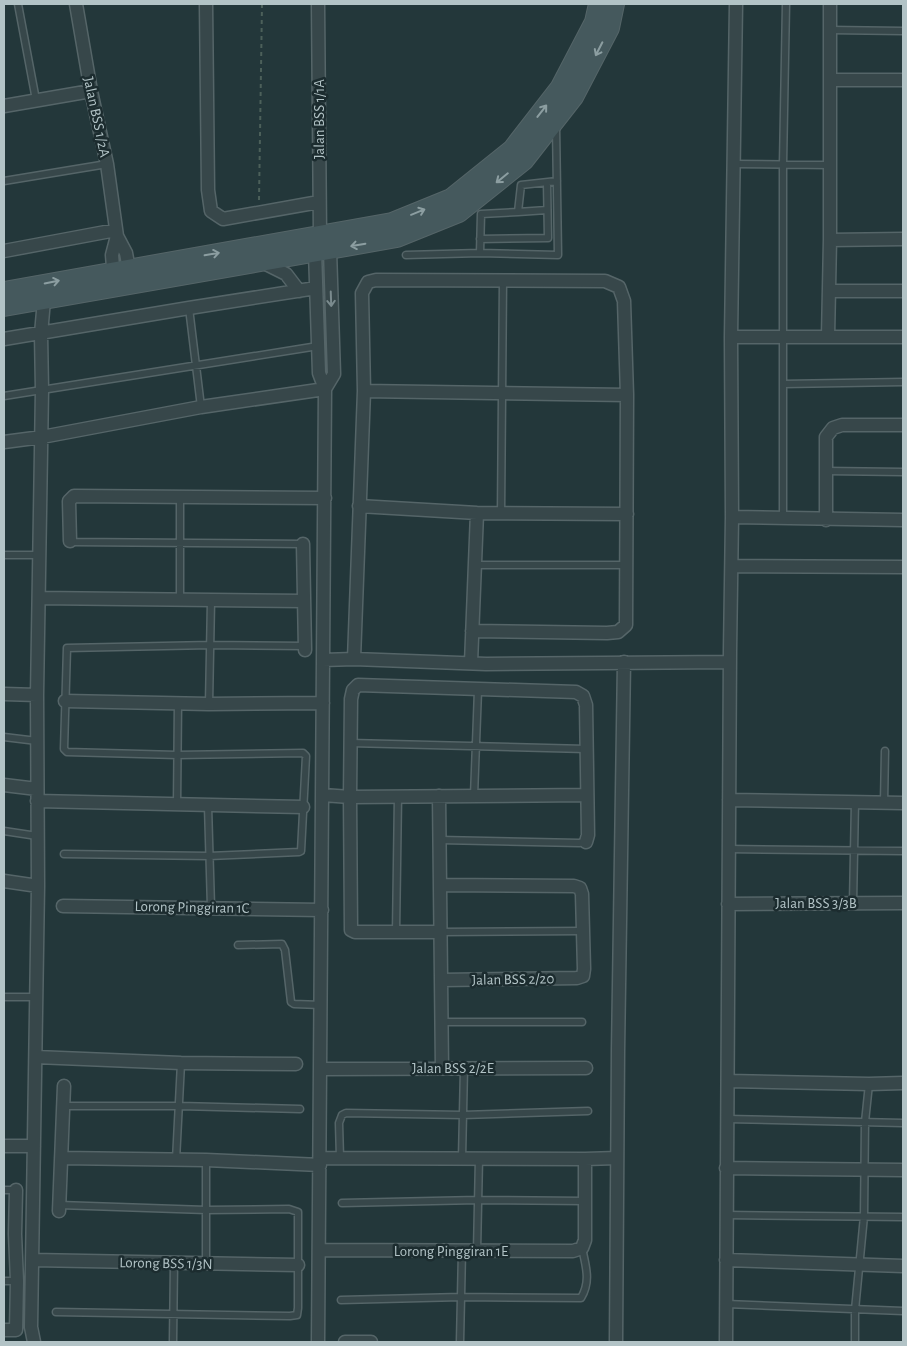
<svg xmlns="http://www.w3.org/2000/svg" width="907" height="1346" font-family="'Alegreya Sans',sans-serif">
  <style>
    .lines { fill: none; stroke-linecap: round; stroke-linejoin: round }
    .lane-casing { stroke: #556568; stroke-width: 9 }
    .street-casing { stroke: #556568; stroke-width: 15 }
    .secondary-casing { stroke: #556568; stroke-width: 20 }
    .path { stroke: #4c605a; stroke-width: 2; stroke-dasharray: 4 4; stroke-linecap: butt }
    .lane { stroke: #37474a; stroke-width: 6 }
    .street { stroke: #37474a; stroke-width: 12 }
    .secondary { stroke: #45595d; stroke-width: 18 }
    .oneway { stroke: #8c9ea1 }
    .oneway2 { stroke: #7b8b8e }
    .labels { text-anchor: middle; stroke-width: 5; stroke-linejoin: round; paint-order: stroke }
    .street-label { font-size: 15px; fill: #b2c3c6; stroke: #1c2c2f }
  </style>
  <rect width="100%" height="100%" fill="#23373a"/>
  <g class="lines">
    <defs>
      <path id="lane" d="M18,4l18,96
        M830,30l73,1
        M733,164l96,1
        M4,181l103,-17
        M518,212l29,-2
        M480,239l68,-1 -1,-55
        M480,253l1,-39 37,-2 3,-27 36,-4
        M406,255l74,-2 78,2 -2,-129
        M189,308l12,99
        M783,384l120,-2
        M4,396l314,-50
        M826,471l77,1
        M501,514l2,-234
        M783,519v-355l3,-160
        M70,541l4,1 229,2
        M4,555h36
        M475,565h152
        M180,600v-103
        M209,704l2,-103
        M4,737l33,4
        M350,743l236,6
        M474,796l4,-106
        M884,803l1,-52
        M177,805l1,-102
        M208,806l3,101
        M4,831l33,5
        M440,840l139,3 7,-1
        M728,849l175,2
        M64,854l145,2 90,-4 2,-1 5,-95 -3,-3 -126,2 -110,-3 -3,-3 3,-101 144,-3 94,1
        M853,903l2,-101
        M396,932l2,-136
        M441,932l142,-1
        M238,945l44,-1 3,6 6,52 3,2 27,1
        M4,997h31
        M443,1022h139
        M63,1106h117l120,3
        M727,1119l176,4
        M340,1158l-1,-35 3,-8 4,-2 117,2 125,-4
        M462,1158l2,-90
        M176,1160l5,-97
        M206,1160v103
        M4,1190h12
        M342,1203l136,-3 106,1
        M726,1215l177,2
        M477,1251l2,-93
        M4,1281h13
        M341,1300l120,-3 120,1c10,-17 5,-31 1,-50
        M726,1304l177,7
        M56,1312l234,4 7,-1 1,-7v-96l-9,-3 -83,1 -147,-5
        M173,1342l1,-79
        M460,1342l2,-91
        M855,1342v-32l9,-94 1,-94 4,-38"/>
      <path id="street" d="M76,4l15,87 16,73 10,72
        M206,4l2,186 3,21 12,8 96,-17
        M830,80h73
        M4,106l87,-15
        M830,240l73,-1
        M4,251l112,-21
        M262,262l24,12 13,17
        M114,279l-2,-24 5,-19 9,17 4,22
        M829,291h74
        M731,337h97l2,-97v-236
        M828,337h75
        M4,339l185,-31 127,-20
        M325,389l9,-15 -4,-124 -4,-5
        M364,391l263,4
        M4,442l38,-5 159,-30 124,-18
        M359,506l118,7 150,1
        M732,517l171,3
        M826,520v-83l7,-9 9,-3h61
        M70,541l-1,-40 5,-5 251,2
        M303,544l2,106
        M732,566l171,1
        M39,598l264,3
        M354,659l10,-268 -2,-98 6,-11 8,-2 229,1 14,6 5,14 3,94 -1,230 -8,7 -11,1 -135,-2
        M323,660l31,-1 132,5 244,-2
        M471,663l6,-150
        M4,694l33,1
        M65,701l144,3 114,-1
        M4,785l33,4
        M323,795l27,2 237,-2
        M439,796l3,273
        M729,800l174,3
        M37,801l266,6
        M4,881l34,5
        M440,885l134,1 6,2 2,6 2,75 -1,7 -6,2 -135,2
        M728,904l175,-1
        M63,906l259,4
        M441,932h-86l-4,-2 -1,-133 1,-98 2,-9 5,-5 218,7 7,4 3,9 2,130 -2,7
        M36,1057l145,6 115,1
        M320,1069l266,-1
        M728,1081l141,3 34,-1
        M4,1146h30
        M61,1158l145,2 114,5
        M585,1159l32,-1
        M726,1168l177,2
        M59,1211l5,-125
        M319,1250l254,1 9,-3 3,-8v-81l-265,-1
        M33,1260l265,5
        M726,1260l177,6
        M4,1330h12l1,-49 -2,-47 1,-44
        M34,1342l-3,-15 7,-441 -1,-191 5,-305 -1,-56 3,-34
        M318,1342l7,-953 -6,-16 -4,-121 5,-17 -2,-231
        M345,1342h26
        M616,1342l2,-291 6,-389
        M726,1342l4,-691 2,-134 -1,-180 5,-333"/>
      <path id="secondary" d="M4,291l388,-69 59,-24 61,-49 48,-62 34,-65 4,-18
        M4,307l393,-69 62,-25 65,-52 50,-64 36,-69 5,-24"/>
    </defs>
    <use href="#lane" class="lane-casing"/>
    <use href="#street" class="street-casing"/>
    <use href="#secondary" class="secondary-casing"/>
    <path class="path" d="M259,200l3,-196"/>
    <use href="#lane" class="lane"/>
    <use href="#street" class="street"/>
    <use href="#secondary" class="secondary"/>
  </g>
  <defs><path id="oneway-shaft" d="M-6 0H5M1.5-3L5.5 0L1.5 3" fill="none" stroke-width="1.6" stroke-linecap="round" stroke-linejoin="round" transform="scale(1.25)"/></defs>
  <g class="oneway">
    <use href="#oneway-shaft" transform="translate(599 49) rotate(117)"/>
    <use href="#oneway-shaft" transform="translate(542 111) rotate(-52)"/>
    <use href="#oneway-shaft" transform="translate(502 178) rotate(141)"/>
    <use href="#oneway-shaft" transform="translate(418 212) rotate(-22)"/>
    <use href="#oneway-shaft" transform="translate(358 245) rotate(170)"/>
    <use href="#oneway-shaft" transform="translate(212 254) rotate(-10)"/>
    <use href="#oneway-shaft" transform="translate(52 282) rotate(-11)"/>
  </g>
  <use class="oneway2" href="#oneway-shaft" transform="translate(331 299) rotate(88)"/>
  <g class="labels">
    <g class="street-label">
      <text transform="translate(97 117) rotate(78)" y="5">Jalan BSS 1/2A</text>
      <text transform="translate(319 119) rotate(-90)" y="5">Jalan BSS 1/1A</text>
      <text x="816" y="908">Jalan BSS 3/3B</text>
      <text transform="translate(192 907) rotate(1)" y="5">Lorong Pinggiran 1C</text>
      <text transform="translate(513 979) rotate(-1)" y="5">Jalan BSS 2/20</text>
      <text x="453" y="1073">Jalan BSS 2/2E</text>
      <text x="451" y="1256">Lorong Pinggiran 1E</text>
      <text transform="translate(166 1263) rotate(1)" y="5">Lorong BSS 1/3N</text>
    </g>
  </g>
  <rect width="907" height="1346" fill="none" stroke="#b2c3c6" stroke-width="10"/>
</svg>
